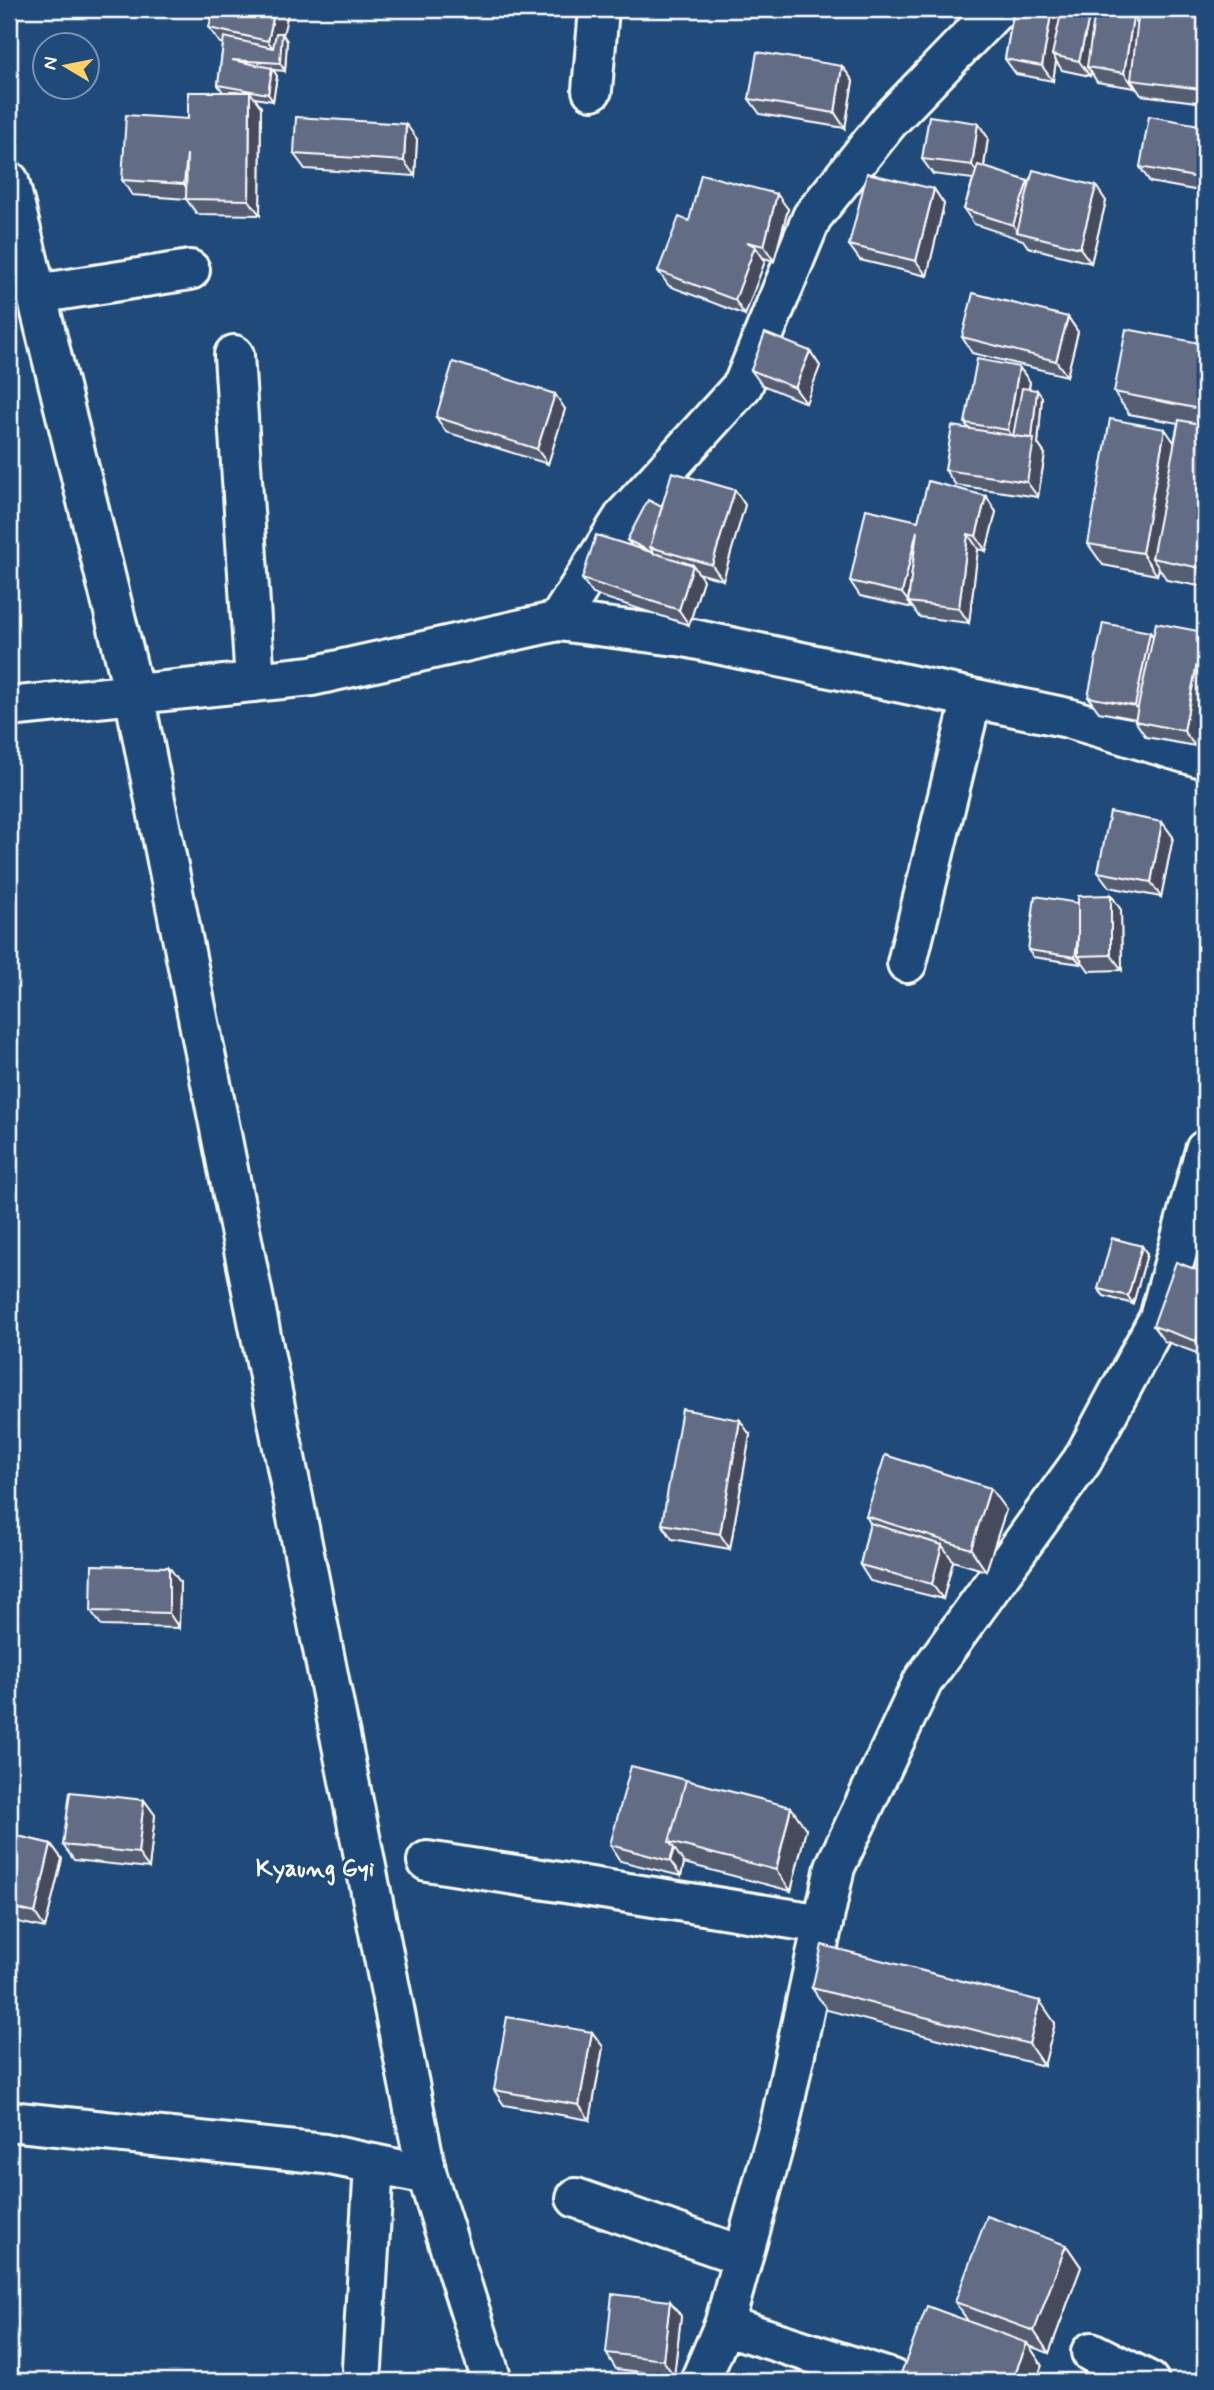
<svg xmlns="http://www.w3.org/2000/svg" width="1214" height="2390" font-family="Mynerve,sans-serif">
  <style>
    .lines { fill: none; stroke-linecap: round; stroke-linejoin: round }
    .minor-casing { stroke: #fff; stroke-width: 44 }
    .minor { stroke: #1f4a7a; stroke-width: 38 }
    .wall { fill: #555d72; stroke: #fff; stroke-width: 2 }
    .shaded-wall { fill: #454c5d; stroke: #fff; stroke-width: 2 }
    .building { fill: #636c85; stroke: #fff; stroke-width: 2 }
    .labels { text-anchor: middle; stroke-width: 6; stroke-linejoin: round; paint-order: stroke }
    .quarter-label { font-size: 24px; font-weight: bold; fill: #fff; stroke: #1f4a7a }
  </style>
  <rect width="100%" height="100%" fill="#1f4a7a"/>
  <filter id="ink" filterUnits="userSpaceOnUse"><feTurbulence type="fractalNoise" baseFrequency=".0143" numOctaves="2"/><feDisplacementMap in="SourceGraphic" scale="14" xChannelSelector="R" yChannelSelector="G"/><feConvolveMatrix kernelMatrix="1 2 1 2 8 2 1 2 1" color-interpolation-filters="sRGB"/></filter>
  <g filter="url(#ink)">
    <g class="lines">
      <defs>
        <path id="minor" d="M592,90l7,-81
          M9,181l125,513 293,1481 65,206
          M37,294l153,-24
          M234,355l21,327
          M558,621l67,-106 118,-130 69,-168 77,-96 108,-112
          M9,707l303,-31 246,-55 126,16 288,61 96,20 137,41
          M907,963l65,-265
          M427,1861l396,63
          M9,2121l316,33 102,21
          M576,2198l167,58
          M724,2325l168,54
          M1091,2352l58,29
          M362,2367l12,-203
          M700,2381l24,-56 57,-206 54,-252 88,-186 159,-220 77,-143 46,-168"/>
      </defs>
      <use href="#minor" class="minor-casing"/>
      <use href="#minor" class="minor"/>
    </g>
    <path class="wall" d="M1014,9h86l2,3 31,5 4,7 68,-15v94l-64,-8 -6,-9v2l-38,-6 -6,-10 -1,4 -28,-6 -6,-9 -3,20 -37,-7 -11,-15z
      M209,28l74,7 4,6 -2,30 -12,-1 4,6 -4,25 -19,-3 7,9 -1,108 -63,-1 -11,-15 -54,-4 -10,-15 66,-61 35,-27 -5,-7 5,-41 -3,-1z
      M842,66l11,15 -8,47 -85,-14 -11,-15z
      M978,123l10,15 -4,29 45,17 77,17 -15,62 -63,-16 -5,-7 -49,-16 -10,-15 9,-30 -40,-5 -11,-15z
      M1205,126v66l-55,-10 -10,-15z
      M417,139l-2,37 -110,-7 -11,-15z
      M934,189l10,15 -17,72 -67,-16 -11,-15z
      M788,209l-14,52 -10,-3 1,3 -20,54 -76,-29 -11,-15 31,-50z
      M1068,317l10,15 -11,44 -95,-23 -10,-16z
      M1205,344v243l-38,-7 -8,-12 -2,7 -54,-10 -15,-21 86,-101 4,-20 -49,-9 -15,-22z
      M810,351l10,15 -14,37 -44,-18 -11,-15z
      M1019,367l11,15 -1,7 13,8 -4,47 7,10 -7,43 -82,-12 -11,-15 24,-41 -4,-6z
      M565,409l-17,55 -102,-32 -10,-15z
      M735,490l10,15 -22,75 -25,-7 5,7 -14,45 -96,-31 -11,-15 50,-33 -5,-6z
      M986,496l10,16 -10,39 -8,-2 -9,74 -50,-6 -6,-9 -53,-12 -10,-15 68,-60z
      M1150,632l3,4 42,110 -49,-9 -11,-16 1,-2 -37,-7 -11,-15z
      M1162,822l11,15 -12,60 -52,-10 -11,-15z
      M1111,895l10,15 1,60 -33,1 -8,-11v4l-48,-7 -5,-7 50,-47z
      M1142,1246l5,8 -14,50 -29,-8 -6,-7z
      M1205,1273v83l-41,-15 -11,-15z
      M750,1435l-20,114 -58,-10 -10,-15z
      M1006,1510l-20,61 -33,-10 -10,38 -73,-18 -10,-16 10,-42 -4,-7z
      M169,1567l11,15 -1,46 -77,-2 -11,-15z
      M144,1800l11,15 -6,53 -75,-8 -11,-15z
      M806,1829l-15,62 -107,-28 -3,13 -61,-15 -10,-16z
      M9,1834l42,10 11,15 -17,69 -36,-8z
      M812,1988l243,35 -11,43 -217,-56z
      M592,2032l11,15 -13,73 -86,-15 -10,-15z
      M1066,2245l15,22 -32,86 -20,-7 13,19 -6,16h-138l70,-60 -13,-19z
      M670,2301l11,15 -7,60 -58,-7 -10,-16z"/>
    <path class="shaded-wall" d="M275,9h14l-6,26 4,6 -2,30 -5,-8 -2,-7 -10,-15z
      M1052,9h13l-13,46 4,6 -3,20 -11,-15z
      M1091,9h9l3,5 -16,53 4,5 -1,4 -11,-15z
      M1133,17l10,15 -12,48 4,6v2l-11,-15z
      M1205,45v51l-5,-7z
      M842,66l11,15 -8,47 -10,-15z
      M272,68l5,8 -4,25 -5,-7z
      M250,92l11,15 -1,108 -11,-15z
      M978,123l10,15 -6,42 -10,-15z
      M406,124l11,15 -2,37 -11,-15z
      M187,154l7,45 -10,-15z
      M1028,181l10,15 -20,36 -5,-7z
      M1096,186l10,15 -15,62 -11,-15z
      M934,189l10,15 -17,72 -11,-15z
      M777,194l11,15 -14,52 -10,-15z
      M755,246l10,15 -20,54 -10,-15z
      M1068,317l10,15 -11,44 -11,-15z
      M810,351l10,15 -14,37 -11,-15z
      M1019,367l11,15 -11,56h-6l-5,-8z
      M1037,390l5,7 -4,47 7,10 -7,43 -11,-15z
      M555,394l10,15 -17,55 -11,-15z
      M1165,429l15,22 -28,107 7,10 -2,7 -15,-22z
      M735,490l10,15 -22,75 -11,-15z
      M986,496l10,16 -10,39 -10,-15z
      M917,531l-9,71 5,6 -11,-15z
      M968,534l10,15 -9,74 -10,-15z
      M693,565l10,15 -14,45 -10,-15z
      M1150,632l10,15 -14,74 -11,-15z
      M1203,632l2,3v57l-10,54 -11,-15z
      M1162,822l11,15 -12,60 -10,-15z
      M1111,895l10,15 1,60 -11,-15z
      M1083,903l-5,53 3,4v4l-6,-7z
      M1142,1246l5,8 -14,50 -5,-8z
      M1205,1318v29l-4,-1 4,7v2l-9,-14z
      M740,1420l10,15 -20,114 -10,-15z
      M990,1488l16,22 -20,61 -15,-22z
      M942,1545l11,16 -10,38 -11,-15z
      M169,1567l11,15 -1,46 -10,-15z
      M144,1800l11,15 -6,53 -11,-15z
      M791,1807l15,22 -15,62 -15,-21z
      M51,1844l11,15 -17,69 -10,-15z
      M674,1848l10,15 -3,13 -11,-15z
      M1040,2001l15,22 -11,43 -15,-22z
      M592,2032l11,15 -13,73 -11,-15z
      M1066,2245l15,22 -32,86 -15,-22z
      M670,2301l11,15 -7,60 -11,-16z
      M1027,2343l15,22 -6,16h-24z"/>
    <path class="building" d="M213,9h62l-7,32 -59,-13z
      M1014,9h38l-10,57 -37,-7z
      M1062,9h29l-12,52 -27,-6z
      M1139,9h66v36l-5,44 -69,-9z
      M1095,11l38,6 -9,56 -37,-6z
      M276,33h6l-2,30 -48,-3 40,8 -4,26 -50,-9 6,-48 49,11z
      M757,52l85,14 -7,47 -86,-14z
      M188,92h62l-1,108 -63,-1 1,-45 -3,30 -62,-4 4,-65 62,4z
      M929,116l49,7 -6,42 -50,-6z
      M1149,116l56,10v53l-65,-12z
      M296,117l110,7 -2,37 -110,-7z
      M978,165l50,16 -15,44 -49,-16z
      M1033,170l63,16 -16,62 -63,-16z
      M867,173l67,16 -18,72 -67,-16z
      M701,174l76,20 -13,52 -17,-4 8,4 -20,54 -77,-29 21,-54 10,4z
      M973,293l95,24 -12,44 -94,-24z
      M1126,329l79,15v66l-91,-18z
      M765,333l45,18 -15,37 -44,-18z
      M977,359l42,8 -11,63 -43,-7z
      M453,362l102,32 -18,55 -101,-32z
      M1022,388l15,2 -5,48 -19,-2z
      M1110,419l55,10 -23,124 -54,-9z
      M1179,420l26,5v144l-53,-11z
      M952,426l82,13 -7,43 -82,-12z
      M672,472l63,18 -23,75 -62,-18z
      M928,481l58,15 -10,40 -8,-2 -9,74 -51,-6 9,-71 -15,62 -52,-12 16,-72 52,12z
      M648,500l14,7 -12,40 5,7 -28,-14z
      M596,535l97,30 -14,45 -97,-31z
      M1103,623l47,9 -15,74 -47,-9z
      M1156,623l47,9 -19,99 -49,-10z
      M1110,812l52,10 -11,60 -53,-10z
      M1111,895v60l-33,1v-60z
      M1035,896l43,7v34l-3,20 -47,-7z
      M1112,1238l30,8 -14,50 -30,-7z
      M1176,1262l29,11v45l-9,23 -43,-15z
      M1205,1329v18l-4,-1z
      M682,1409l58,11 -20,114 -58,-10z
      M885,1455l105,33 -19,61 -105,-33z
      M870,1523l72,22 -10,39 -72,-19z
      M92,1565l77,2v46l-78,-2z
      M631,1766l55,14 -17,62 5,6 -4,13 -60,-16z
      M686,1780l105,27 -15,63 -107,-28z
      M70,1792l74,8 -6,53 -75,-8z
      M9,1834l42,10 -16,69 -26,-6z
      M822,1945l218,56 -11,43 -217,-56z
      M507,2017l85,15 -13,73 -85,-15z
      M987,2216l79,29 -32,86 -79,-29z
      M612,2294l58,7 -7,59 -57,-7z
      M927,2306l100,37 -15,38h-114z"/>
  </g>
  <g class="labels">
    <g class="quarter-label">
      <text x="315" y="1876">Kyaung Gyi</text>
    </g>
  </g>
  <rect width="1214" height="2390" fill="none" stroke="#1f4a7a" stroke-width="35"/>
  <rect x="18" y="18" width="1179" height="2355" fill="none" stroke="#fff" stroke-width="2.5" filter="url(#ink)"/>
  <g transform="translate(66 66) rotate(280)"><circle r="33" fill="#1f4a7a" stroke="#7992af" stroke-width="2"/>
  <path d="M0-5L12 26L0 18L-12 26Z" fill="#ffd166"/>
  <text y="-10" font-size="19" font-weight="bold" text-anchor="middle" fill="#ffffff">N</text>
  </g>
</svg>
